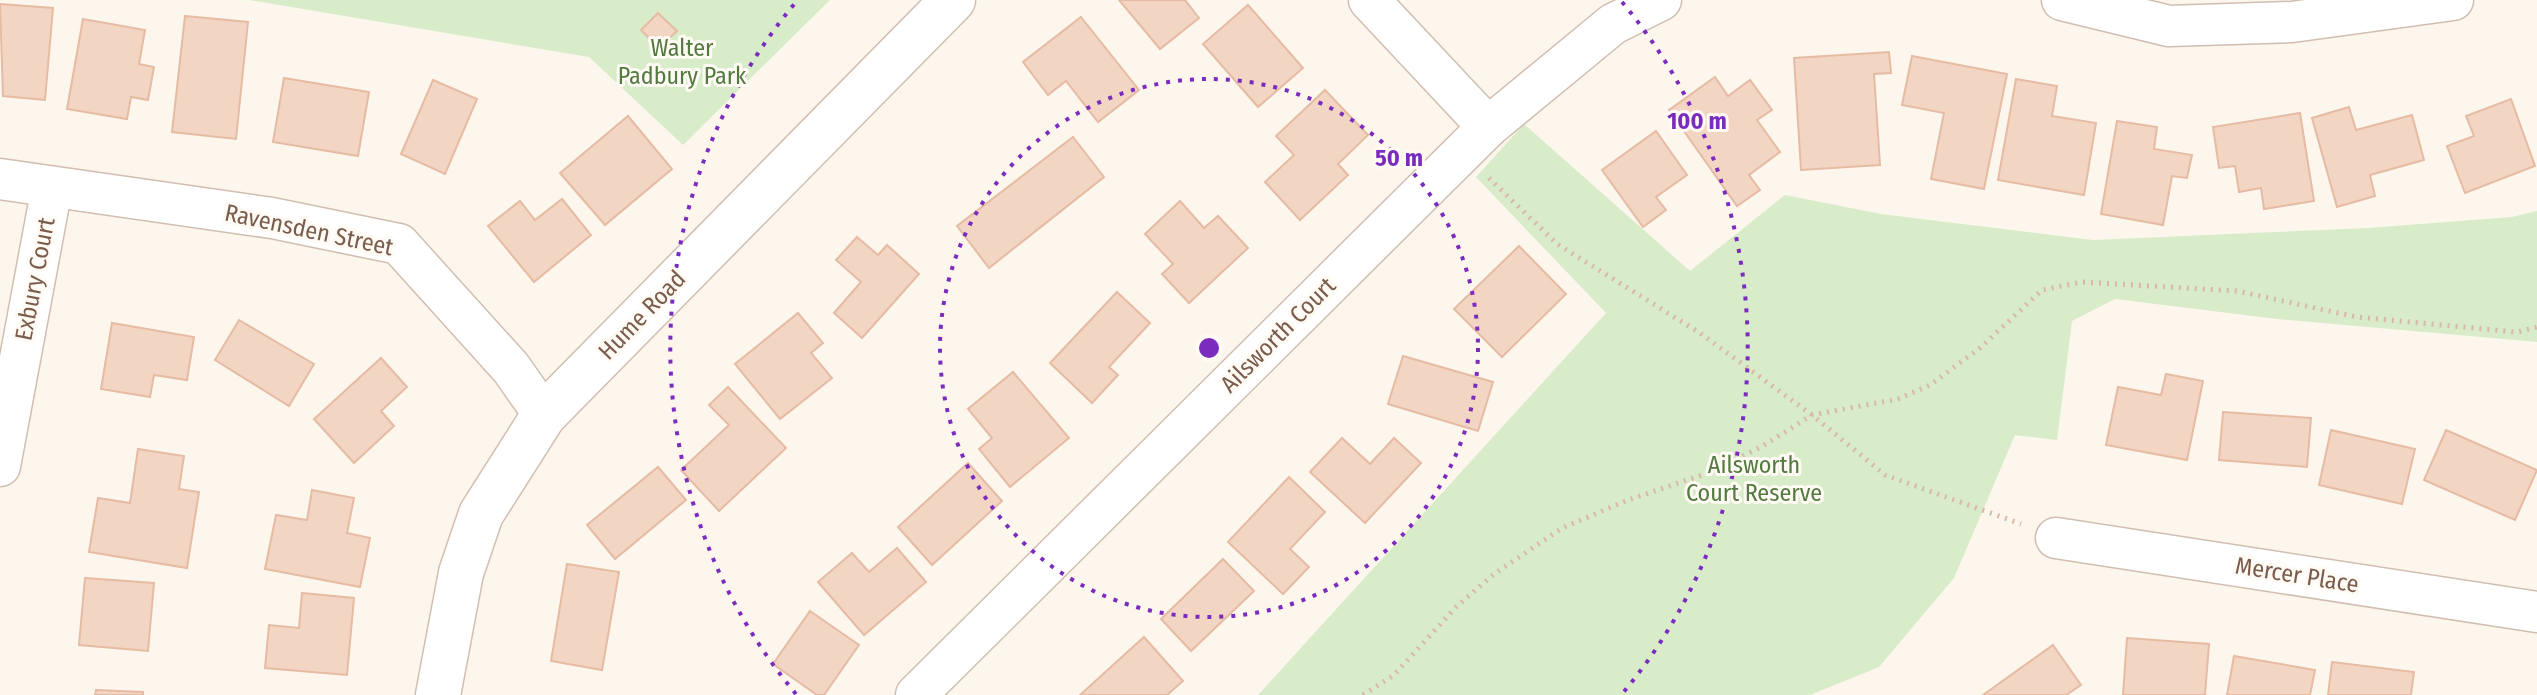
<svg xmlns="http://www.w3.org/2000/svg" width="2537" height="695" font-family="'Fira Sans Condensed',sans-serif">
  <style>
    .green { fill: #d8ecc9 }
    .building { fill: #f3d5c3; stroke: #e6bba3; stroke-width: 2 }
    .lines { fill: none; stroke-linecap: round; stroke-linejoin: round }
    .minor-casing { stroke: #d1beb0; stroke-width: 43 }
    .tertiary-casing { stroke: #d1beb0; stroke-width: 47 }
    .path { stroke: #d9b8a5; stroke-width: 5; stroke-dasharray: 2 6; stroke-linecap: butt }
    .minor { stroke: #fff; stroke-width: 40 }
    .tertiary { stroke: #fff; stroke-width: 44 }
    .ring { fill: none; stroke: #7b2cbf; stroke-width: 4; stroke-dasharray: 4 8 }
    .labels { text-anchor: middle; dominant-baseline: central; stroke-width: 6; stroke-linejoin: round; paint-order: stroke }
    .park-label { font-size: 24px; fill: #537a41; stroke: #fffaf3 }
    .street-label { font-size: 24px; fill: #7a5c4d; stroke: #fffaf3 }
    .centre { fill: #7b2cbf; stroke: #fffaf3; stroke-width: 4 }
    .ring-label { font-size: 24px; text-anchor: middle; font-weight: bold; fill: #7b2cbf; stroke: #fffaf3; stroke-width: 6; stroke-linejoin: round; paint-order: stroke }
  </style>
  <rect width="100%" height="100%" fill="#fdf6ec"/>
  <g class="green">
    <path d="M249,0H830L683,145L589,57Z"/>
    <path d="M1524,124L1690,271L1785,195L1881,214L2093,240L2368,228L2512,217L2537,211V342L2277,319L2115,299L2072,321L2057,440L2015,435L1954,578L1879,667L1810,695H1258L1606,313L1476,177Z"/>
  </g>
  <g class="building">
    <path d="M1119,0H1185L1199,18L1160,49Z"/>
    <path d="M0,4L53,8L45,100L3,96Z"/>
    <path d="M1248,5L1303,68L1258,107L1203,44Z"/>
    <path d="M658,13L677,31L659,48L641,30Z"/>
    <path d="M185,16L248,22L236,139L172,132Z"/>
    <path d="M1081,17L1139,90L1098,122L1066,81L1048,95L1023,62Z"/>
    <path d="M83,19L145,30L139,64L154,67L148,100L131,97L127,119L67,109Z"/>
    <path d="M1889,52L1891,73L1874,74L1880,165L1801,170L1794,58Z"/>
    <path d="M1912,56L2007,74L1984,189L1931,179L1944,113L1902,105Z"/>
    <path d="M1715,77L1728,96L1750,80L1772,110L1757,120L1780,152L1749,175L1760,190L1737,206L1669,110Z"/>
    <path d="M284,78L369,92L358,156L273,142Z"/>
    <path d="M2016,79L2057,86L2052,116L2096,123L2084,195L1998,180Z"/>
    <path d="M433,80L477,99L445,174L401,154Z"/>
    <path d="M1325,90L1368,135L1338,164L1348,175L1300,220L1265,182L1294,155L1276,136Z"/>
    <path d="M2511,99L2535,166L2465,193L2447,146L2474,136L2466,116Z"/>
    <path d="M2349,107L2356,130L2412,115L2424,160L2370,175L2375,196L2337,207L2312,118Z"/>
    <path d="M2300,113L2314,201L2264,209L2261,188L2239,192L2235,166L2219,168L2213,127Z"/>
    <path d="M628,116L672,169L605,225L560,173Z"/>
    <path d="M2117,121L2157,127L2154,149L2192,155L2187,178L2172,176L2163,225L2101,214Z"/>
    <path d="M1656,131L1687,175L1656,197L1666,210L1643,227L1602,170Z"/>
    <path d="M1073,137L1104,177L989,268L957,226Z"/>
    <path d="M562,199L591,235L534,282L488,226L520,201L535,220Z"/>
    <path d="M1180,201L1204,228L1218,216L1248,248L1189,303L1162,274L1173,264L1145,234Z"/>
    <path d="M857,237L878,255L887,245L919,274L862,338L834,313L861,282L836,260Z"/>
    <path d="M1519,246L1566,294L1502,357L1454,309Z"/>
    <path d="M1117,292L1150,323L1109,367L1118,375L1092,403L1050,363Z"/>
    <path d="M798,313L823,343L811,353L832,378L780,419L735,364Z"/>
    <path d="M239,320L314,364L289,406L215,360Z"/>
    <path d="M112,323L194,337L187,380L154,375L150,397L101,389Z"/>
    <path d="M1403,356L1493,382L1478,431L1388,404Z"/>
    <path d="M381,358L407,387L381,411L394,426L354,463L314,419Z"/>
    <path d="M1013,372L1069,438L1010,487L979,449L992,438L968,409Z"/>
    <path d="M2166,374L2203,381L2187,460L2106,445L2118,387L2161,395Z"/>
    <path d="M728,387L786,448L719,511L681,470L729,425L709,405Z"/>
    <path d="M2223,412L2311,418L2307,467L2219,460Z"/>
    <path d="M2331,430L2415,449L2402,504L2319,485Z"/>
    <path d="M2446,430L2537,470L2515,520L2424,480Z"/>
    <path d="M1342,438L1370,464L1394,438L1421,463L1365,523L1310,472Z"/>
    <path d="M138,449L184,456L179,489L199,492L187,568L89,552L98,498L130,503Z"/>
    <path d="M968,463L1002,501L932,565L898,527Z"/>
    <path d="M658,467L686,500L615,559L587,525Z"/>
    <path d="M1289,477L1325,512L1290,549L1309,567L1283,594L1228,542Z"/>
    <path d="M312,490L354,498L347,533L370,538L360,587L265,569L276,515L307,520Z"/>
    <path d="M897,548L926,582L864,635L818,582L852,553L869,572Z"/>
    <path d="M1223,559L1254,591L1191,651L1161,619Z"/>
    <path d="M567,564L619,572L602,670L551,661Z"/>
    <path d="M85,578L154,583L148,651L79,645Z"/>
    <path d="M302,593L354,598L347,675L265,668L269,625L299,628Z"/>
    <path d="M810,611L859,645L824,695H817L773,664Z"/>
    <path d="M1144,637L1183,681L1167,695H1080Z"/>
    <path d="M2127,638L2209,644L2205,695H2123Z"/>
    <path d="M2053,645L2081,685L2066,695H1983Z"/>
    <path d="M2234,656L2315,670L2310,695H2227Z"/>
    <path d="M2332,662L2414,672L2411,695H2328Z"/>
    <path d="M96,690L143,692V695H95Z"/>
  </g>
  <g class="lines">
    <defs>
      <g id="minor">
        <path d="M1369,0L1488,127"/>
        <path d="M2062,0L2169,26L2292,22L2453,0"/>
        <path d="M0,179L272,218L399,244L511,368L544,415"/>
        <path d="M0,466L52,187"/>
        <path d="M2056,538L2537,612"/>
        <path d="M916,695L1488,127L1613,24L1661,0"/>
      </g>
      <path id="tertiary" d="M438,695L461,573L481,514L544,415L953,0"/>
    </defs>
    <use href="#minor" class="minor-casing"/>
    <use href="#tertiary" class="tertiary-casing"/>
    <g class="path">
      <path d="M1489,178L1557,244L1700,333L1812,415L1885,475L2021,524"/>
      <path d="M1363,695L1394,675L1456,607L1494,574L1562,528L1628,500L1708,473L1761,447L1812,415L1898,399L1930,385L1980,348L2042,290L2082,282L2237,291L2357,317L2517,332L2537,327"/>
    </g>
    <use href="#minor" class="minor"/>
    <use href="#tertiary" class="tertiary"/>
  </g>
  <g class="ring">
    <circle cx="1209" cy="348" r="269"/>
    <path d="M796 694A539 539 0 0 1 796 2M1622 2A539 539 0 0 1 1622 694"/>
  </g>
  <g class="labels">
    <g class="park-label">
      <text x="682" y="48">Walter<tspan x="682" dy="28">Padbury Park</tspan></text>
      <text x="1754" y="465">Ailsworth<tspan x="1754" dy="28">Court Reserve</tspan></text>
    </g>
    <g class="street-label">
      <text transform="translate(309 230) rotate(12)">Ravensden Street</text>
      <text transform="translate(35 279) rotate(-79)">Exbury Court</text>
      <text transform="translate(642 315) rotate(-46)">Hume Road</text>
      <text transform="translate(1278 335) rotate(-45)">Ailsworth Court</text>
      <text transform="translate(2297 575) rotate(9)">Mercer Place</text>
    </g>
  </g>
  <circle cx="1209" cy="348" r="12" class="centre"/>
  <g class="ring-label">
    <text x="1697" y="129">100 m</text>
    <text x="1399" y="166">50 m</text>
  </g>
</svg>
